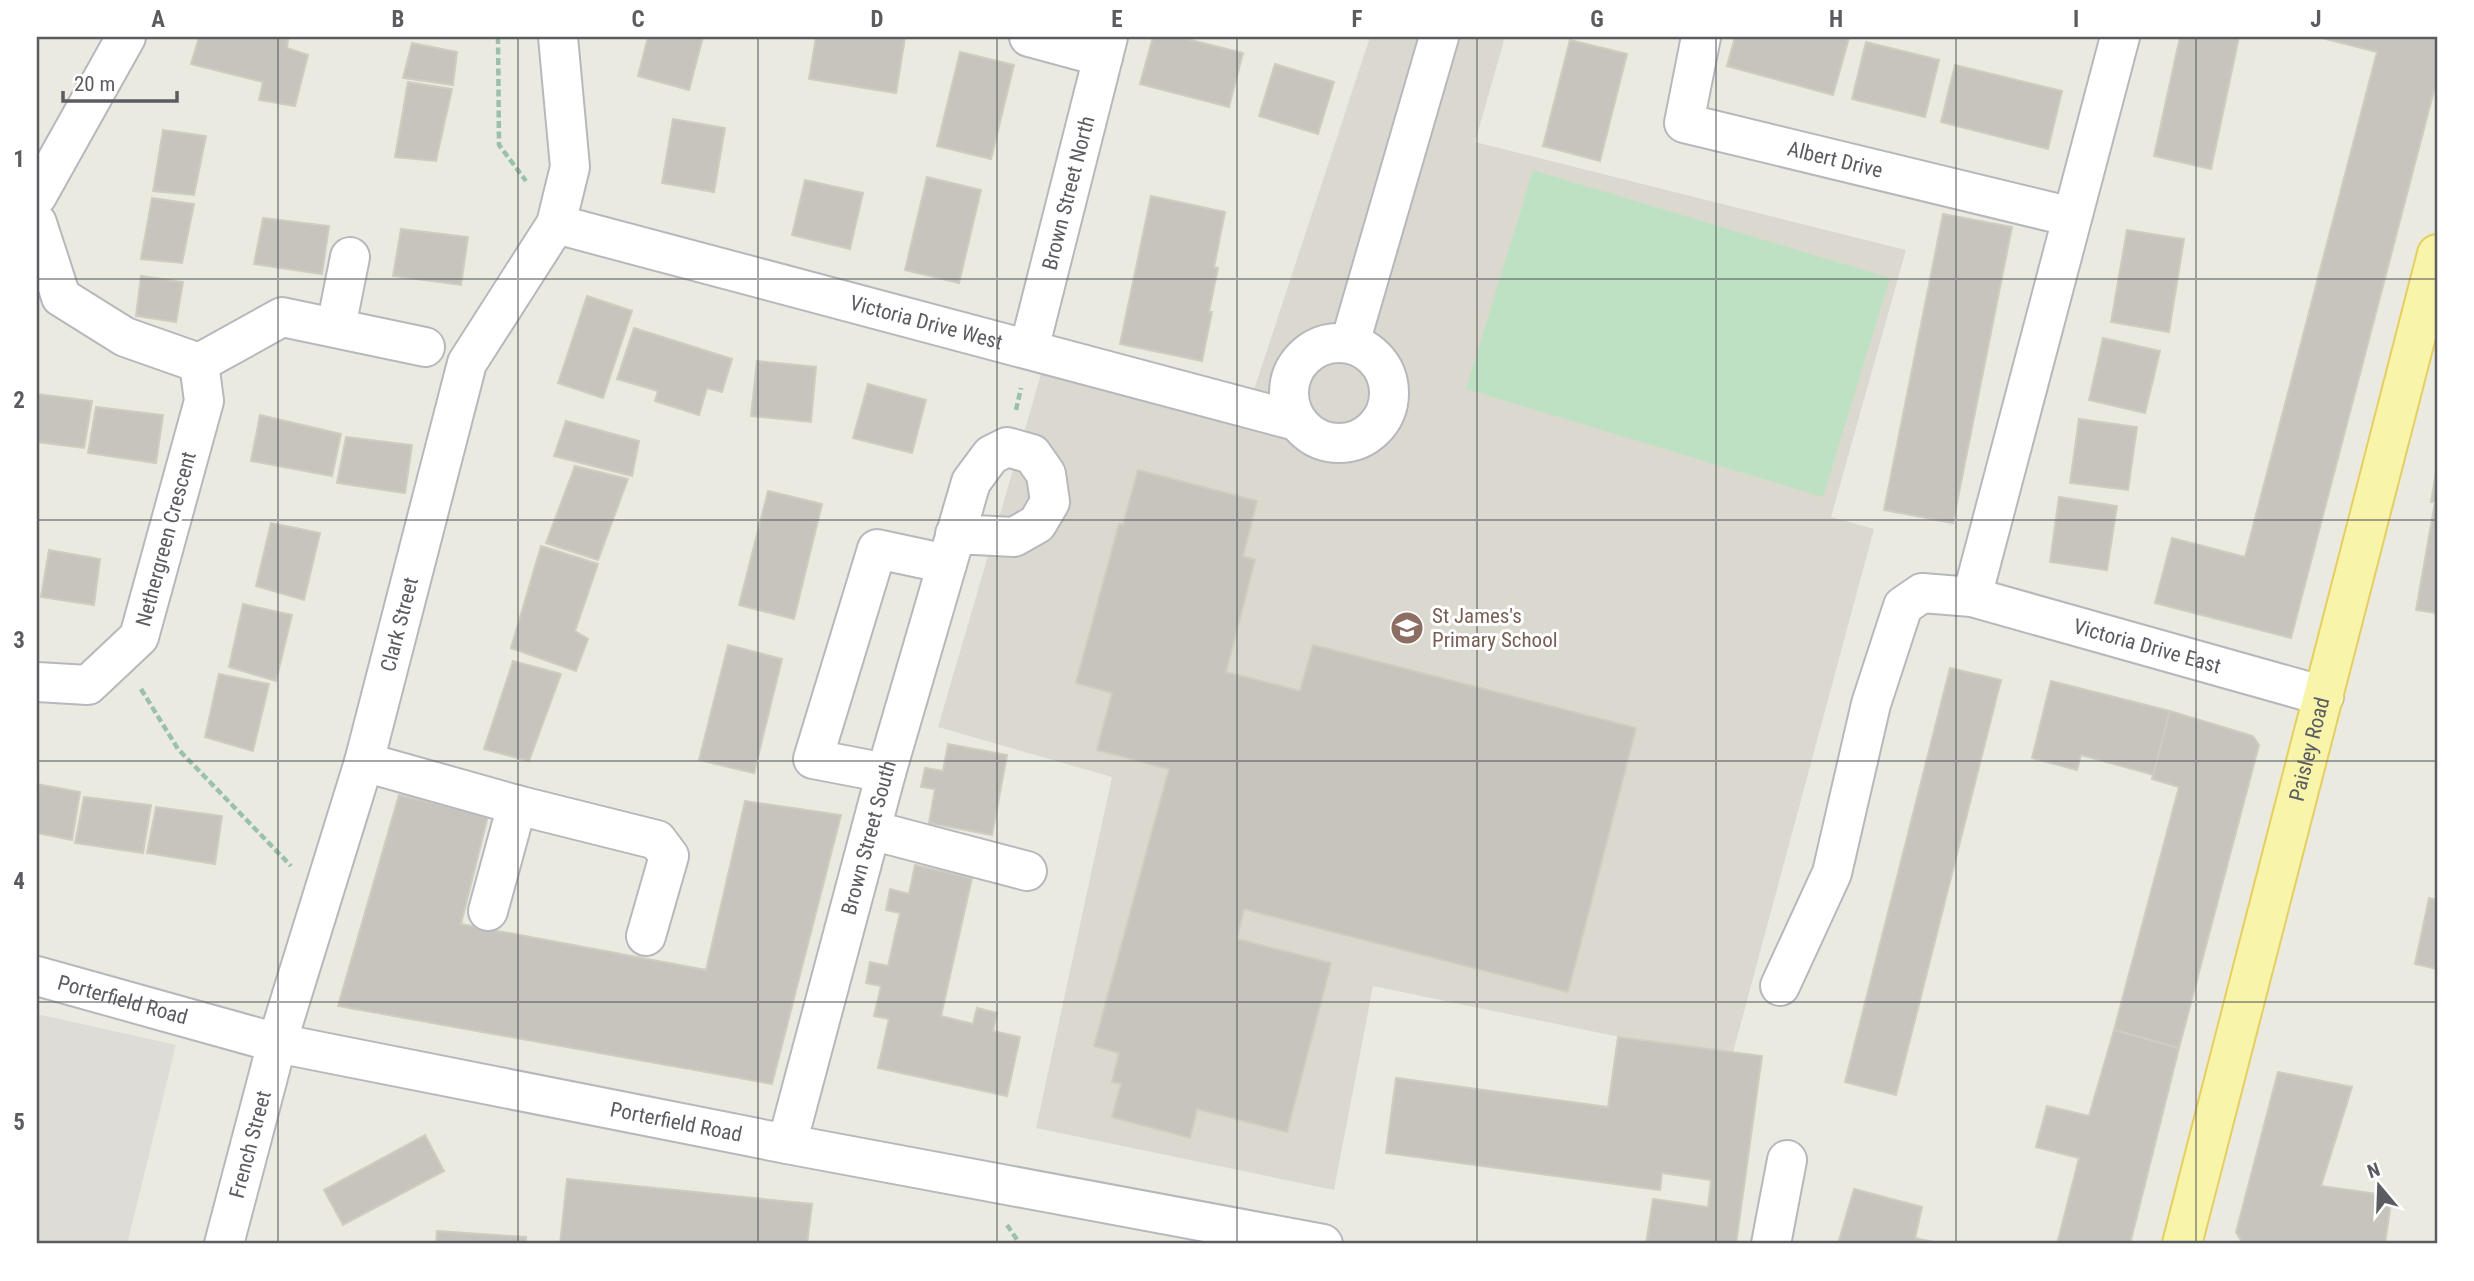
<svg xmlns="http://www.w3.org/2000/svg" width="2474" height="1281" font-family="'Roboto Condensed',sans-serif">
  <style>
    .industrial { fill: #dddcd6 }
    .education { fill: #dbd9cf }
    .green { fill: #bfe1c3 }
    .building { fill: #c7c4be; stroke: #cfccc0; stroke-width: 2 }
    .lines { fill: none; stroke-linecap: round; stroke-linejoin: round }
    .minor-casing { stroke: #b7b8bd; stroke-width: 42 }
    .major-casing { stroke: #e5cf61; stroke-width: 42 }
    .path { stroke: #9ac1a9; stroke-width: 4.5; stroke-dasharray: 7 3.5; stroke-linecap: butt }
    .minor { stroke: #fff; stroke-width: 38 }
    .major { stroke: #f8f4aa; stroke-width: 38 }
    .grid { fill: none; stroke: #5a5c61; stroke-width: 2; stroke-opacity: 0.55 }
    .labels { text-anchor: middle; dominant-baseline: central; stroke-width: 6; stroke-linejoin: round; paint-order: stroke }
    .street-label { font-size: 21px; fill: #5a5c61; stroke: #fff }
    .education-label { font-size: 21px; fill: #785e54; stroke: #fff; text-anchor: start }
    .neatline { fill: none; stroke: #5a5c61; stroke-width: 2.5 }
    .grid-label { font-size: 23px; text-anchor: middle; font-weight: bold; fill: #5a5c61 }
  </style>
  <rect width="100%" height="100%" fill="#ebeae1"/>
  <path class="industrial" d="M37,1014L176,1045L127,1244H37Z"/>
  <path class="education" d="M1370,37H1505L1475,142L1906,250L1831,517L1874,529L1731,1060L1373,986L1334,1190L1036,1128L1112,777L938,727L1048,350L1249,405Z"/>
  <path class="green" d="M1533,170L1890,278L1823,497L1466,389Z"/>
  <g class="building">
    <path d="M199,37H275L288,40L287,48L308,55L295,106L259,100L263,82L191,64Z"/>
    <path d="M648,37H703L689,90L638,76Z"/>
    <path d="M816,37L905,38L896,93L809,79Z"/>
    <path d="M1153,37H1179L1243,53L1229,107L1140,84Z"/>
    <path d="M1735,37L1849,38L1833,95L1727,66Z"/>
    <path d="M2180,37H2239L2211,169L2154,156Z"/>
    <path d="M2318,37H2437V79L2291,638L2155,603L2172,538L2245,557L2377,52Z"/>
    <path d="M1570,40L1627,54L1600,161L1543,146Z"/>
    <path d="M1866,42L1939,60L1925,117L1852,99Z"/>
    <path d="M412,43L457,52L453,85L403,78Z"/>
    <path d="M960,52L1014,65L991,159L937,146Z"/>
    <path d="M1275,64L1334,82L1318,134L1259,116Z"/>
    <path d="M1955,65L2062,91L2048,149L1941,122Z"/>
    <path d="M408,82L452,89L436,161L395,157Z"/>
    <path d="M673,119L725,128L714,192L662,183Z"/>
    <path d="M163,130L206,136L194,195L153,191Z"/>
    <path d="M927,177L981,190L959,283L905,270Z"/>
    <path d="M805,180L863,193L850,249L792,235Z"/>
    <path d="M1151,196L1225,212L1214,267L1218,268L1209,312H1212L1202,361L1120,344Z"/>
    <path d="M152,198L194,204L182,263L141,259Z"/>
    <path d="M1943,214L2012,227L1953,523L1884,510Z"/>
    <path d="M263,218L329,226L322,274L254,264Z"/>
    <path d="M401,229L468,237L461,285L393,276Z"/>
    <path d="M2127,230L2184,239L2169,332L2111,322Z"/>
    <path d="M141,276L183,282L176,322L136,316Z"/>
    <path d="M587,296L632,311L603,398L558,383Z"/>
    <path d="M634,328L732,359L722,392L707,388L699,415L655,401L658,391L617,379Z"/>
    <path d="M2103,338L2160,351L2145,413L2089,400Z"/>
    <path d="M757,361L816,367L811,422L751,416Z"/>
    <path d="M868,384L926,400L912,453L853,438Z"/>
    <path d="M37,394L92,401L84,448L37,442Z"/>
    <path d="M96,407L163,415L156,463L88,453Z"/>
    <path d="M260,415L341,434L332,476L251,461Z"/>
    <path d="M2079,419L2137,427L2128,490L2070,483Z"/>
    <path d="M566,421L639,441L632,476L554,456Z"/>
    <path d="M346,437L412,445L405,493L337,483Z"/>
    <path d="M575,466L628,479L598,560L546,543Z"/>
    <path d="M2437,466V613L2416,610L2435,502H2431Z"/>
    <path d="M1138,470L1257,501L1243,556L1255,560L1226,672L1300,691L1313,645L1636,728L1568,992L1244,909L1237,939L1331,963L1287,1132L1197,1109L1190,1138L1112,1117L1121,1084L1112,1082L1119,1053L1094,1046L1169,769L1097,750L1112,693L1076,683L1119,524L1123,525Z"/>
    <path d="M768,491L822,504L794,619L739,605Z"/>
    <path d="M2059,497L2117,506L2107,570L2050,562Z"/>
    <path d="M271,523L320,533L304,600L256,586Z"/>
    <path d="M541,546L598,564L575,631L588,639L576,671L511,648Z"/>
    <path d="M49,550L100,559L94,605L41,597Z"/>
    <path d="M243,604L292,615L276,681L229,667Z"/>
    <path d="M728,645L782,659L754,773L699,760Z"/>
    <path d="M513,661L561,674L529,761L484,749Z"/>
    <path d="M1950,668L2001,680L1896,1095L1845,1082Z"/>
    <path d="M219,674L269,684L253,751L205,737Z"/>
    <path d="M2051,681L2170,711L2154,775L2081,755L2077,770L2032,758Z"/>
    <path d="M2170,711L2253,736L2259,745L2179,1048L2114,1030L2179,787L2152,779Z"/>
    <path d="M948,744L1007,755L992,835L929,823L935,789L921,787L925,768L943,771Z"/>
    <path d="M37,784L80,792L72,840L37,833Z"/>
    <path d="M399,795L488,816L461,924L706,970L745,801L841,815L772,1084L338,1006Z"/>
    <path d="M84,797L151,805L143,853L75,843Z"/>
    <path d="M156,807L222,816L215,864L147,853Z"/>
    <path d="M915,865L972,878L941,1016L973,1024L977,1008L997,1013L993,1031L1020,1037L1007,1096L878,1068L889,1019L874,1016L881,986L866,983L870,962L888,966L900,913L886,910L890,889L909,894Z"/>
    <path d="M2429,898L2437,900V969L2415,964Z"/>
    <path d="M2114,1030L2179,1048L2130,1244H2057L2079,1158L2036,1147L2047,1106L2089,1116Z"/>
    <path d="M1618,1037L1762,1056L1736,1244H1646L1653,1199L1708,1207L1711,1180L1662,1173L1660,1190L1386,1153L1396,1078L1608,1107Z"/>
    <path d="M2278,1072L2352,1087L2321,1186L2392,1196L2385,1244H2243L2236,1232Z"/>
    <path d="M425,1135L444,1171L343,1225L324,1190Z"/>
    <path d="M567,1179L812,1204L807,1244H560Z"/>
    <path d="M1854,1189L1922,1207L1915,1238L1943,1244H1838Z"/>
    <path d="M437,1231L526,1237V1244H436Z"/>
  </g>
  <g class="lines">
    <defs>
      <g id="minor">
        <path d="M1029,37L1103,57"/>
        <path id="s1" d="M1701,37L1684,123L2072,217"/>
        <path d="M37,196L126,37"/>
        <path d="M37,223L61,297L125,337L199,363L204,401L139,637L88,685L37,682"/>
        <path id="s2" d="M556,224L1296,421"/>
        <path d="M336,327L350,257"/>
        <circle cx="1339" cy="393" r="50"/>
        <path d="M1350,343L1439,37"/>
        <path id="s3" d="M1029,349L1108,37"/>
        <path d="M199,363L282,317L425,347"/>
        <path d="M1972,597L2120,37"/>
        <path d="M364,762L517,805L657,840L669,856L646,936"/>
        <path d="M886,773L813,759L877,549L947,564"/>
        <path d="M871,830L1027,871"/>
        <path d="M488,911L517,805"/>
        <path id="s4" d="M37,976L277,1043L787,1144L1323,1244"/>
        <path id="s5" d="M1780,986L1832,873L1871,704L1903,606L1922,593L1972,597L2324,696"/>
        <path id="s6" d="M787,1144L886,773L971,482L991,455L1007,447L1032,454L1046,474L1050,502L1037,524L1014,537L955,534"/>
        <path id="s7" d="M224,1244L277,1043L364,762L467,363L556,224L570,167L558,37"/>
        <path d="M1771,1244L1787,1160"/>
      </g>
      <g id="major">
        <path id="s8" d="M2182,1244L2437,254"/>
      </g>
    </defs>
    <use href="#minor" class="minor-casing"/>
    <use href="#major" class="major-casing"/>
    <g class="path">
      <path d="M498,37L499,145L526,181"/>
      <path d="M1016,410L1021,388"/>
      <path d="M141,689L178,749L291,866"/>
      <path d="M1007,1225L1020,1244"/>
    </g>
    <use href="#minor" class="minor"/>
    <use href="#major" class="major"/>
  </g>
  <path class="grid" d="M278,37V1244M518,37V1244M758,37V1244M997,37V1244M1237,37V1244M1477,37V1244M1716,37V1244M1956,37V1244M2196,37V1244M37,279H2437M37,520H2437M37,761H2437M37,1002H2437"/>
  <defs>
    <symbol id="school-disc" viewBox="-11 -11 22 22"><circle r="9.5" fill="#8d6e63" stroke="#fff"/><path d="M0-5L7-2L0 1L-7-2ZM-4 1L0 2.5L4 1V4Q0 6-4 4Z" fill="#fff"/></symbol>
  </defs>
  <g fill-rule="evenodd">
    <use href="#school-disc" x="1388" y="609" width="38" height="38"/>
  </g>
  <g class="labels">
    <g class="street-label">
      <text stroke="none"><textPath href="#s1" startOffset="243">Albert Drive</textPath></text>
      <text stroke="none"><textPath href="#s3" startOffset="161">Brown Street North</textPath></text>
      <text stroke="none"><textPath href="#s2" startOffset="383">Victoria Drive West</textPath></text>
      <text transform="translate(166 539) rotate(-75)">Nethergreen Crescent</text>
      <text stroke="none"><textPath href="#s7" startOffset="644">Clark Street</textPath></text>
      <text stroke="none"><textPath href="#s5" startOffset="656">Victoria Drive East</textPath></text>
      <text stroke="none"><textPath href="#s8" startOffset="511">Paisley Road</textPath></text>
      <text stroke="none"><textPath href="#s6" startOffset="317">Brown Street South</textPath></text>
      <text stroke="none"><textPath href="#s4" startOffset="89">Porterfield Road</textPath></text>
      <text stroke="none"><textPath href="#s4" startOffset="656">Porterfield Road</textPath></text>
      <text stroke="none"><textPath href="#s7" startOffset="103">French Street</textPath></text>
    </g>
    <g class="education-label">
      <text x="1432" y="616">St James's<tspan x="1432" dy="24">Primary School</tspan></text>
    </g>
  </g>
  <rect width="2474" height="1281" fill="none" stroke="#ffffff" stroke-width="77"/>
  <g transform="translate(2379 1186) rotate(341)" stroke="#ffffff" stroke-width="5" paint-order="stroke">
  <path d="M0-5L12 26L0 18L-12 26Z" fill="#5a5c61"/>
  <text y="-10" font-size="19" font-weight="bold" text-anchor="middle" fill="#5a5c61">N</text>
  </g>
  <path d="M63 91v10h114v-10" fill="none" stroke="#5a5c61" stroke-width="3.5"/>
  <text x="74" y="91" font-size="21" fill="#5a5c61" stroke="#ffffff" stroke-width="5" paint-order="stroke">20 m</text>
  <rect x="38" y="38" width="2398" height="1204" class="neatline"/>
  <g class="grid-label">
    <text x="158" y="27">A</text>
    <text x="398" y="27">B</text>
    <text x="638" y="27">C</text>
    <text x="877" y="27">D</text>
    <text x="1117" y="27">E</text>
    <text x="1357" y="27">F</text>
    <text x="1597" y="27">G</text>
    <text x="1836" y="27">H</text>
    <text x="2076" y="27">I</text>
    <text x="2316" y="27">J</text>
    <text x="19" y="167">1</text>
    <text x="19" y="408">2</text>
    <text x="19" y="648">3</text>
    <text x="19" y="889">4</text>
    <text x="19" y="1130">5</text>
  </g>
</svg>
